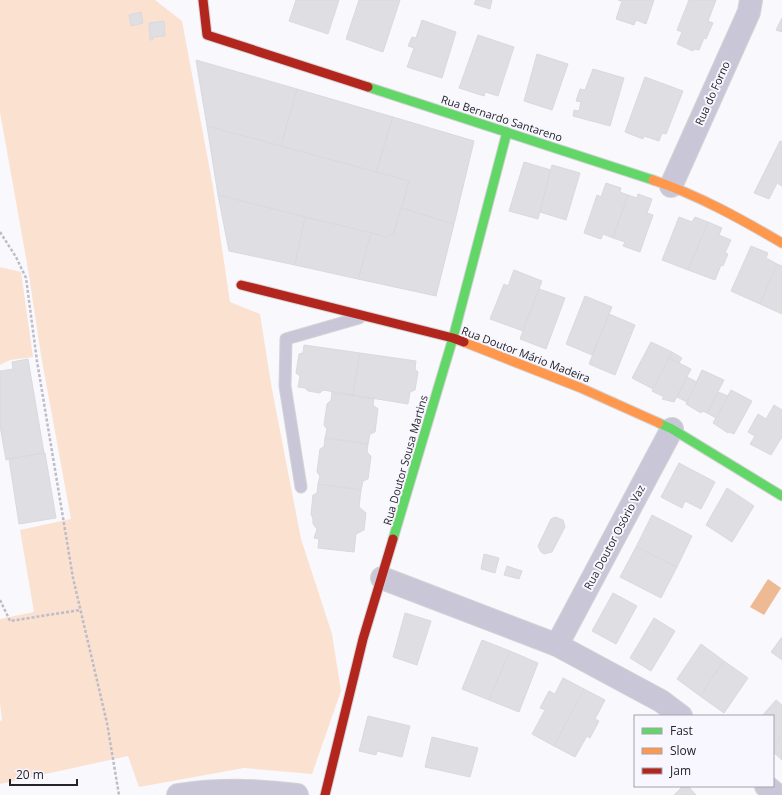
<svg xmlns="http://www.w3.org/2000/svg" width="782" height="795" font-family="'Open Sans',sans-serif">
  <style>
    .green { fill: #fbe1d0 }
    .water { fill: #eeba93 }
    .building { fill: #dfdee3; stroke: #dad9de }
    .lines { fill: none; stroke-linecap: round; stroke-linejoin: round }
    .lane-casing { stroke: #d4d3d6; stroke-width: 13 }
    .street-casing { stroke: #d4d3d6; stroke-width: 24 }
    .fast-casing { stroke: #d4d3d6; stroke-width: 11 }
    .slow-casing { stroke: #d4d3d6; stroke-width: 11 }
    .jam-casing { stroke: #d4d3d6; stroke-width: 11 }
    .path { stroke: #bebcc7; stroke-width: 2.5; stroke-dasharray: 3 2; stroke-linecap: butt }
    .lane { stroke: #c9c6d7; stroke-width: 11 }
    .street { stroke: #c9c6d7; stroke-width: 22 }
    .fast { stroke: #63d668; stroke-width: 9 }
    .slow { stroke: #ff974d; stroke-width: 9 }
    .jam { stroke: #b3261e; stroke-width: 9 }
    .labels { text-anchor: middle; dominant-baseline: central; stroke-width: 4; stroke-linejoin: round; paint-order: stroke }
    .street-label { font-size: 11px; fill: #252429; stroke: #f8f6ff }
  </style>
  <rect width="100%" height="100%" fill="#f9f8fd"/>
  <g class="green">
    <path d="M0,0H155L182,21L213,187L230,302L260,314L271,384L301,539L332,634L341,691L312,774L244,768L139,787L128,756L0,784V721L2,720L0,703V619L34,612L20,530L71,519L41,355L28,269L0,112Z"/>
    <path d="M0,267L21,272L33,357L10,360L0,365Z"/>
  </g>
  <path class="water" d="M768,579L781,588L764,615L750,607Z"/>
  <g class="building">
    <path d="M296,0H339L328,34L289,21Z"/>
    <path d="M359,0H400L383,52L346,39Z"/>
    <path d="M476,0H492L490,9L474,4Z"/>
    <path d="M618,0H654L646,24L636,20L634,25L616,19L622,1Z"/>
    <path d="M689,0H716L708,21L713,23L706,39L704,38L699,50L694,49L693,51L677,44L682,32L677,30Z"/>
    <path d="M141,12L143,23L131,26L129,15Z"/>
    <path d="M782,18V32L776,30Z"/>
    <path d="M422,20L456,32L442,78L407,67L414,48L408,46L412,37L416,38Z"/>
    <path d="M164,21L165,36L153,37V40H150L149,23Z"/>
    <path d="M478,35L514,47L498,96L485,92L484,96L459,88Z"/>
    <path d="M537,54L568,64L552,110L524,101Z"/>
    <path d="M196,60L297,89L281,146L207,126Z"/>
    <path d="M593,69L624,78L610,126L573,116L574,110L579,111L581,102L576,101L580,89L585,90Z"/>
    <path d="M645,77L683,91L666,134L662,133L659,141L644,136L643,139L625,132Z"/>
    <path d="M297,89L393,117L376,172L281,146Z"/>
    <path d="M393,117L474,141L454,224L401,208L409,181L376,172Z"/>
    <path d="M207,126L409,181L394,233L386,237L218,195Z"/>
    <path d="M780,141L782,142V186L777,183L769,199L754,193Z"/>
    <path d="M524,162L551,170L538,219L509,211Z"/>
    <path d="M552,165L580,173L566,220L540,212Z"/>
    <path d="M606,183L621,188L620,192L628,195L613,238L603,234L601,239L584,233L597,195L601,197Z"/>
    <path d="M638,194L652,199L647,213L653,215L640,252L623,246L625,242L613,238L628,195L637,198Z"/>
    <path d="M218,195L305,217L295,265L229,251Z"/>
    <path d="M401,208L454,224L436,296L358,279L371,233L386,237L394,233Z"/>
    <path d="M305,217L371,233L358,279L295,265Z"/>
    <path d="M679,217L692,222L695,217L708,222L688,270L662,260Z"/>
    <path d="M708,222L722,228L719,235L731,240L725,253L728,254L723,266L721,265L715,280L688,270Z"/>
    <path d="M751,246L768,253L766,258L777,264L760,304L731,291Z"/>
    <path d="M777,264L782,266V314L760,304Z"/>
    <path d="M514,270L542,281L523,331L490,319L504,284L508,286Z"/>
    <path d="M539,289L565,298L546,349L520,339Z"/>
    <path d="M585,296L612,307L592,355L566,344Z"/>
    <path d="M609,314L635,325L615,375L589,364Z"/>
    <path d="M651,342L672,352L653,389L632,378Z"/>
    <path d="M304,345L360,353L353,395L323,390L320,393L308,391L305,388L298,387L300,376L296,373L299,354L303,353Z"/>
    <path d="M672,352L682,358L679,363L669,358Z"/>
    <path d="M360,353L416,361L415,369L418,372L415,390L410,392L408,404L353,395Z"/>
    <path d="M669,358L691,369L674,402L662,399L664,397L652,391Z"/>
    <path d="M28,359L44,453L6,460L0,426V371L13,369L12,362Z"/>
    <path d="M702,370L724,380L707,413L702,411L701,413L686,404Z"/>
    <path d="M687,377L697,382L687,402L677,397Z"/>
    <path d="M731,390L752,401L734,434L729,432L728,433L713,423Z"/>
    <path d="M332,392L374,399L373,405L378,409L375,432L370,434L368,444L325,438L327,429L324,425L327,404L331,400Z"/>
    <path d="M718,392L728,396L716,418L707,413Z"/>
    <path d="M774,405L782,410V437L771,455L750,444L755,436L748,432L758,414L766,419Z"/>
    <path d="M325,438L368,444L367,452L371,456L368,479L363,481L361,490L318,484L320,476L317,472L320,449L324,447Z"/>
    <path d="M44,453H45L56,518L19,524L9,459Z"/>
    <path d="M679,463L715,482L701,509L685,501L682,508L661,497Z"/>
    <path d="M318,484L361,490L359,507L366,513L364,530L356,534L354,552L318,548L319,539L314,538L317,529L313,524V519L311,514L313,495L317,493Z"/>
    <path d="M727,488L754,506L732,542L706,525Z"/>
    <path d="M652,515L692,536L677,567L636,547Z"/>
    <path d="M555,517L563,520L565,527L552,552L544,554L541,552L538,546L551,519Z"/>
    <path d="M636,547L677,567L661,598L620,577Z"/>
    <path d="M484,554L499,558L495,573L481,569Z"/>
    <path d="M507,566L522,571L519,579L504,575Z"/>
    <path d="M613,593L637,606L616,644L592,631Z"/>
    <path d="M405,613L431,621L417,665L393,657Z"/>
    <path d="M654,618L675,631L651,671L630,658Z"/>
    <path d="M782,637V660L771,652Z"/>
    <path d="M482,640L510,651L489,700L462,689Z"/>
    <path d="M701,644L724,661L700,696L677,679Z"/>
    <path d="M510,651L538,663L519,712L489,700Z"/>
    <path d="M724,661L748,678L724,713L700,696Z"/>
    <path d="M563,678L584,689L554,746L532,734L545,710L540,708L549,691L555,694Z"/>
    <path d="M584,689L605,700L595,719L599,721L590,738L587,736L575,757L554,746Z"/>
    <path d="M776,700L782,705V736L773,746V716H762Z"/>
    <path d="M368,716L410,726L402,757L377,751L376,755L359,751Z"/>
    <path d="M782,736V760L773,752V746Z"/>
    <path d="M432,737L478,748L470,777L425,767Z"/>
    <path d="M683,786H688L696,795H674Z"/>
  </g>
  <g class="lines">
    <defs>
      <path id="lane" d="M301,487L285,386L286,339L359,318"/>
      <g id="street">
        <path d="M671,186L749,12L751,0"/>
        <path d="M382,578L557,645L661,701L681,716"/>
        <path d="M557,645L672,429"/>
        <path d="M766,786L777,795"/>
        <path d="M178,795C217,789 259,790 297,795"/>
      </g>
      <g id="fast">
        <path d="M368,87L653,180"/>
        <path d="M659,423L672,429L782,496"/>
        <path d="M393,539L453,338L507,132"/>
      </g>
      <g id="slow">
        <path d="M653,180C698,195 741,219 782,243"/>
        <path d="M464,342L581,388L659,423"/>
      </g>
      <g id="jam">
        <path d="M203,0L207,35L368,87"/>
        <path d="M241,285L453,338L464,342"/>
        <path d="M325,795L363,639L393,539"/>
      </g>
    </defs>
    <use href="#lane" class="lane-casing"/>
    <use href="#street" class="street-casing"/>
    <use href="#fast" class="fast-casing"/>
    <use href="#slow" class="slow-casing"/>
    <use href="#jam" class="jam-casing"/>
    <g class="path">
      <path d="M0,232L16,257L26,278L37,361L73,578L107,723L119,795"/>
      <path d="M0,600L10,621L80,610"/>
    </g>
    <use href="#lane" class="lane"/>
    <use href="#street" class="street"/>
    <use href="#fast" class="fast"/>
    <use href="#slow" class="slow"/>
    <use href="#jam" class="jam"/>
  </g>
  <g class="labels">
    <g class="street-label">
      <text transform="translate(712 93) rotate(-66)">Rua do Forno</text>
      <text transform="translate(502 118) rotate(18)">Rua Bernardo Santareno</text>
      <text transform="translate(526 354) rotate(21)">Rua Doutor Mário Madeira</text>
      <text transform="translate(405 460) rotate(-74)">Rua Doutor Sousa Martins</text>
      <text transform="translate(614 537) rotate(-62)">Rua Doutor Osório Vaz</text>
    </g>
  </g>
  <rect x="634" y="715" width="140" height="72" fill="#f8f6ff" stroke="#a4a2a9"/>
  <rect x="642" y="728" width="20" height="6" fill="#63d668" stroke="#a4a2a9"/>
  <text x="670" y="735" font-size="12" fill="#252429">Fast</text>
  <rect x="642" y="748" width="20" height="6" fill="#ff974d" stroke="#a4a2a9"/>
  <text x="670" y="755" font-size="12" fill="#252429">Slow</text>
  <rect x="642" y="768" width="20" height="6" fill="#b3261e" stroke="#a4a2a9"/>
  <text x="670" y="775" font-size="12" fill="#252429">Jam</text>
  <path d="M10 779v6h67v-6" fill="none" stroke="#252429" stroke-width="2"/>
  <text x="16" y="779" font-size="12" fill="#252429" stroke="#f8f6ff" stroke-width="3" paint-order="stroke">20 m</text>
</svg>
